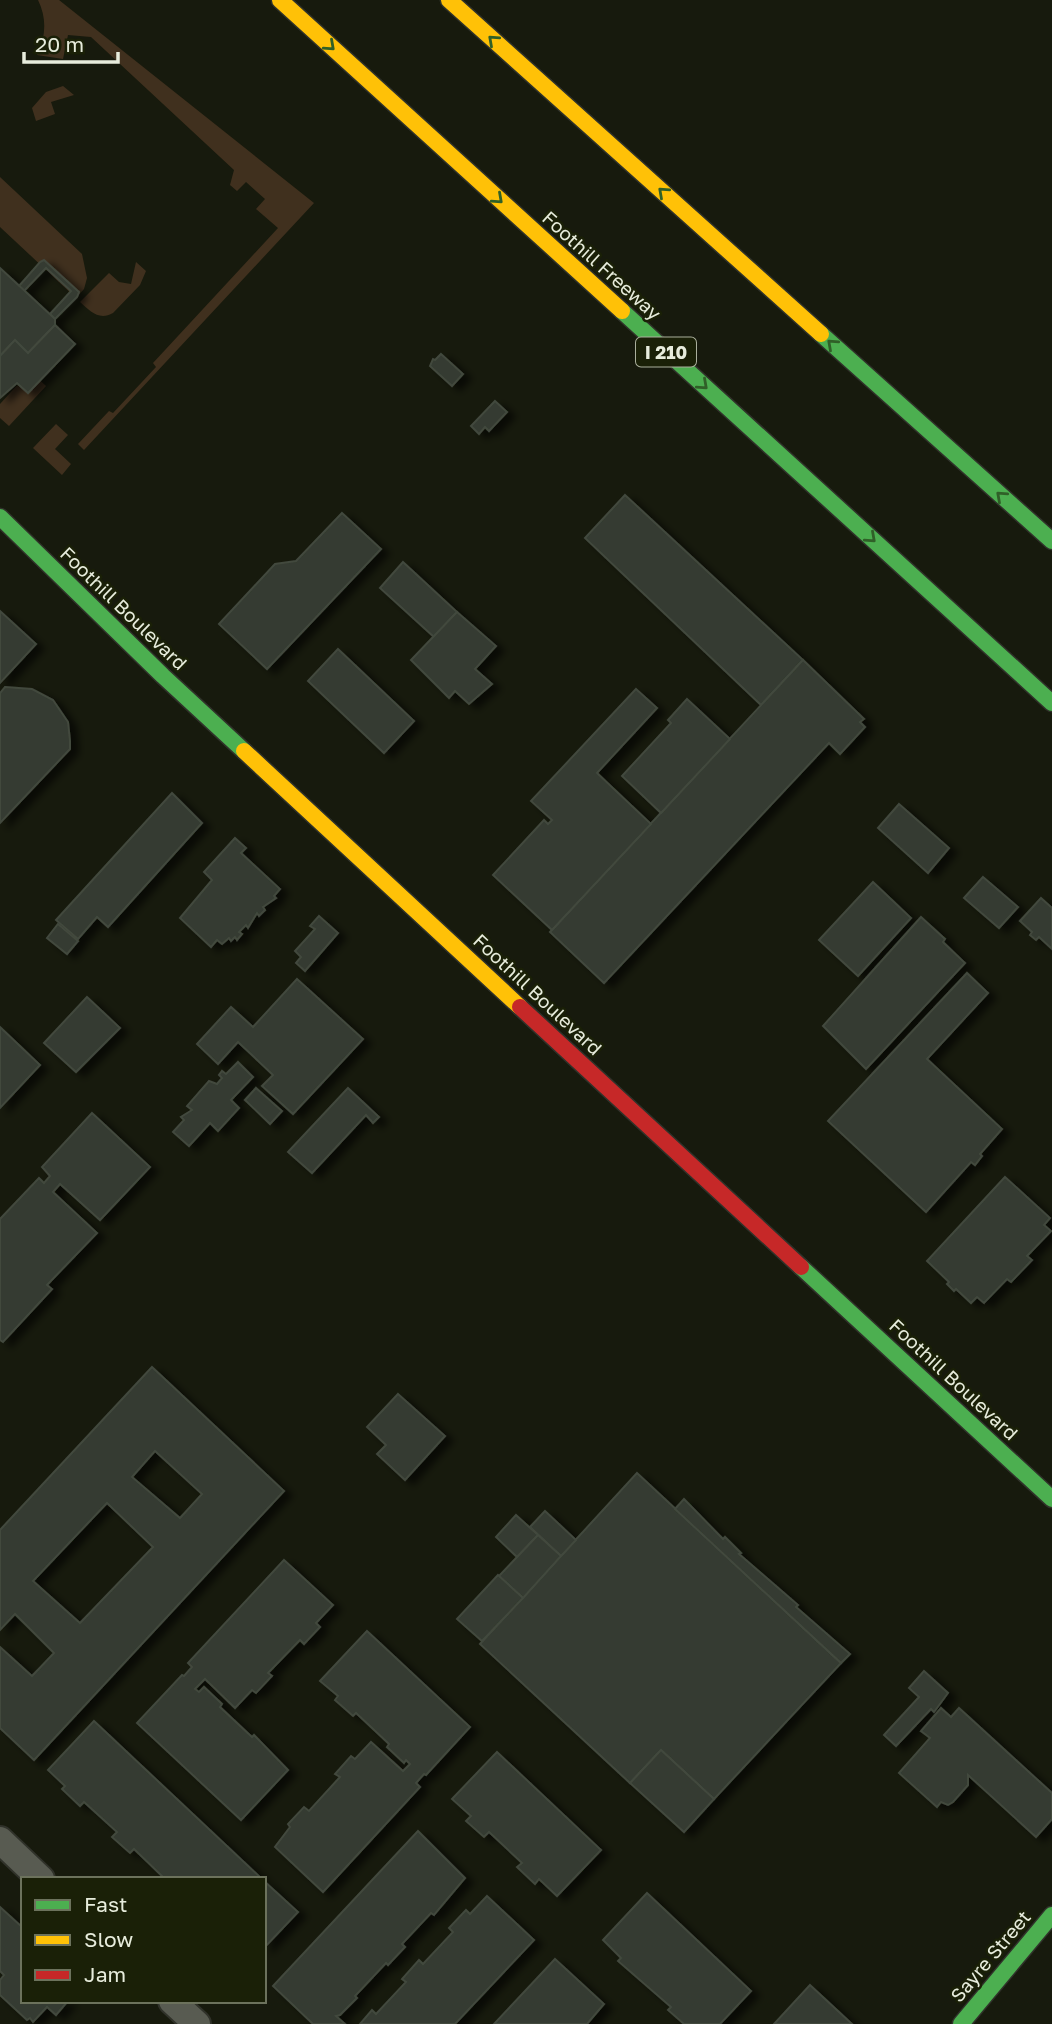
<svg xmlns="http://www.w3.org/2000/svg" width="1052" height="2024" font-family="'Golos Text',sans-serif">
  <style>
    .green { fill: #40301e }
    .building { fill: #343b30; stroke: #42483e; stroke-width: 2; fill-rule: evenodd; filter: url(#shadow) }
    .lines { fill: none; stroke-linecap: round; stroke-linejoin: round }
    .street-casing { stroke: #30322a; stroke-width: 30 }
    .fast-casing { stroke: #30322a; stroke-width: 19 }
    .slow-casing { stroke: #30322a; stroke-width: 19 }
    .jam-casing { stroke: #30322a; stroke-width: 19 }
    .street { stroke: #585b51; stroke-width: 26 }
    .fast { stroke: #4caf50; stroke-width: 16 }
    .slow { stroke: #ffc107; stroke-width: 16 }
    .jam { stroke: #c62828; stroke-width: 16 }
    .oneway { stroke: #306028 }
    .labels { text-anchor: middle; dominant-baseline: central; stroke-width: 5; stroke-linejoin: round; paint-order: stroke }
    .shield { fill: #1a2007; stroke: #aaaf9c; stroke-width: 2 }
    .shield-label { font-size: 18px; font-weight: bold; fill: #e7ecdc }
    .street-label { font-size: 19px; fill: #e7ecdc; stroke: #1a2007 }
  </style>
  <defs>
    <filter id="shadow"><feDropShadow dx="8" dy="4.5" stdDeviation="3.5" flood-color="#0009"/></filter>
  </defs>
  <rect width="100%" height="100%" fill="#171a0d"/>
  <g class="green">
    <path d="M38,0H59L314,203L84,450L78,444L109,411L113,413L156,367L153,363L278,228L256,209L265,199L246,182L237,191L230,185L234,170L91,37L68,35L63,59L37,55C46,37 47,18 38,0Z"/>
    <path d="M63,86L74,95L51,102L55,114L36,121L32,108L46,92Z"/>
    <path d="M0,177L82,254L87,278L84,289L76,298L0,227Z"/>
    <path d="M136,262L146,271L140,285L113,313C99,321 90,311 80,302L109,273L119,282L131,284Z"/>
    <path d="M30,371L46,386L9,426L0,418V404Z"/>
    <path d="M56,424L68,435L55,449L71,464L62,475L33,448Z"/>
  </g>
  <g class="building">
    <path d="M44,260L79,292L77,297L55,319L50,314L71,291L46,268L24,291L19,286L40,262Z"/>
    <path d="M0,268L55,319V325L28,353L15,340L0,356Z"/>
    <path d="M55,325L75,344L28,393L17,383L0,398V356L15,340L28,353Z"/>
    <path d="M441,354L463,374L452,386L430,366L433,359L435,360Z"/>
    <path d="M495,401L507,412L489,431L485,427L479,434L471,426Z"/>
    <path d="M625,495L803,660L761,705L585,538Z"/>
    <path d="M342,513L381,549L267,669L219,624L275,564L296,561Z"/>
    <path d="M403,562L457,612L434,637L380,588Z"/>
    <path d="M0,611L36,644L0,683Z"/>
    <path d="M457,612L496,646L475,669L492,684L469,704L455,691L449,698L411,660Z"/>
    <path d="M338,649L414,721L384,753L308,681Z"/>
    <path d="M803,660L864,719L860,722L865,727L840,754L829,743L604,983L550,932Z"/>
    <path d="M5,687L32,689L53,700L68,722L70,741V749L0,823V693Z"/>
    <path d="M636,689L657,708L597,773L651,824L552,930L493,875L544,820L548,824L552,820L531,801Z"/>
    <path d="M687,699L730,739L661,813L622,776L671,723L668,720Z"/>
    <path d="M172,793L202,823L108,927L97,917L78,939L56,920Z"/>
    <path d="M899,804L949,848L928,873L878,828Z"/>
    <path d="M235,838L246,848L241,853L280,889L274,896L276,898L263,907L265,910L259,916L257,913L248,928L246,925L239,932L242,934L237,940L235,937L231,941L229,938L222,944L217,940L211,947L180,918L212,880L204,872Z"/>
    <path d="M983,877L1018,907L999,928L964,898Z"/>
    <path d="M873,882L911,918L858,976L819,940Z"/>
    <path d="M1041,898L1052,908V949L1039,937L1036,940L1030,935L1032,932L1020,921Z"/>
    <path d="M319,916L338,933L305,971L296,963L301,957L295,951L315,929L310,926Z"/>
    <path d="M921,917L945,939L943,942L965,963L866,1069L823,1026Z"/>
    <path d="M58,924L78,941L67,954L47,938Z"/>
    <path d="M967,973L988,993L927,1059L1002,1129L980,1154L982,1156L975,1165L971,1162L926,1212L828,1121Z"/>
    <path d="M297,979L363,1039L293,1114L262,1086L273,1075L238,1042L218,1064L197,1044L231,1007L253,1027Z"/>
    <path d="M87,997L120,1028L76,1072L44,1043Z"/>
    <path d="M0,1027L40,1065L0,1108Z"/>
    <path d="M238,1062L253,1077L231,1100L239,1108L218,1131L210,1123L189,1146L173,1132L184,1120L181,1117L192,1110L187,1106L209,1081L217,1084L222,1078L219,1075L222,1071L226,1074Z"/>
    <path d="M256,1088L282,1111L270,1124L245,1100Z"/>
    <path d="M348,1088L379,1117L373,1123L366,1115L312,1173L288,1152Z"/>
    <path d="M92,1113L150,1167L100,1220L60,1184L53,1192L97,1233L47,1285L52,1289L3,1342L0,1340V1219L39,1178L44,1183L50,1176L42,1167Z"/>
    <path d="M1005,1177L1050,1218L1044,1225L1051,1231L1027,1256L1032,1260L1011,1282L1007,1279L984,1303L977,1297L971,1303L956,1289L954,1291L947,1284L949,1282L927,1261Z"/>
    <path d="M152,1367L284,1491L34,1760L0,1728V1647L32,1676L54,1653L15,1614L0,1630V1530ZM155,1451L202,1494L180,1518L132,1477ZM107,1503L153,1547L80,1623L33,1581Z"/>
    <path d="M398,1394L445,1436L405,1480L377,1454L386,1445L367,1427Z"/>
    <path d="M637,1473L841,1663L714,1799L661,1750L630,1783L480,1644Z"/>
    <path d="M684,1499L723,1539L725,1537L741,1553L739,1554L798,1605L796,1607L850,1654L841,1663L675,1509Z"/>
    <path d="M545,1511L576,1540L561,1556L530,1527Z"/>
    <path d="M516,1515L538,1535L517,1557L496,1537Z"/>
    <path d="M538,1535L561,1556L523,1598L499,1576Z"/>
    <path d="M284,1560L333,1605L316,1623L320,1627L304,1644L300,1640L268,1673L272,1676L256,1693L252,1690L235,1708L205,1679L195,1689L199,1692L204,1687L222,1704L220,1707L252,1737L254,1735L288,1770L241,1820L137,1723L182,1675L184,1676L192,1667L188,1663Z"/>
    <path d="M498,1575L523,1598L482,1641L457,1619Z"/>
    <path d="M367,1631L470,1727L426,1775L424,1774L416,1783L420,1787L323,1892L275,1847L290,1827L288,1824L304,1807L309,1811L340,1777L335,1774L351,1756L355,1759L371,1742L403,1771L410,1764L406,1760L404,1763L387,1747L389,1744L356,1713L353,1716L335,1700L338,1696L320,1681Z"/>
    <path d="M924,1671L948,1693L934,1712L931,1709L896,1746L884,1735L919,1697L909,1688Z"/>
    <path d="M941,1708L951,1717L959,1708L1052,1793V1819L1036,1837L968,1775V1785L953,1802L948,1805L941,1802L937,1807L899,1773L930,1738L921,1731Z"/>
    <path d="M94,1721L262,1879H165L134,1849L130,1853L112,1837L117,1832L84,1802L80,1806L62,1789L65,1786L48,1770Z"/>
    <path d="M661,1750L714,1799L684,1832L630,1783Z"/>
    <path d="M497,1752L601,1850L557,1896L539,1879L535,1884L517,1867L522,1863L489,1832L484,1837L466,1821L471,1816L452,1799Z"/>
    <path d="M418,1831L465,1878L434,1915L431,1913L402,1944L405,1947L388,1965L386,1963L355,1996L357,1998L340,2015L336,2016L345,2024H313L273,1986Z"/>
    <path d="M264,1881L298,1912L264,1948Z"/>
    <path d="M647,1893L751,1991L720,2024H684L668,2010L671,2007L618,1961L621,1958L603,1940Z"/>
    <path d="M487,1896L534,1940L455,2024H360L372,2010L376,2014L406,1982L402,1979L419,1960L423,1964L453,1932L449,1928L466,1910L470,1914Z"/>
    <path d="M0,1907L23,1928V2001H68L56,2015L47,2007L33,2022L30,2018L27,2020L0,1995V1980L4,1975L0,1971Z"/>
    <path d="M555,1959L604,2004L587,2024H494Z"/>
    <path d="M810,1985L852,2024H774Z"/>
  </g>
  <g class="lines">
    <defs>
      <g id="street">
        <path d="M0,1840L41,1879"/>
        <path d="M172,2001L197,2024"/>
      </g>
      <g id="fast">
        <path d="M622,311L1052,703"/>
        <path d="M821,334L1052,541"/>
        <path d="M0,517L163,676L244,751"/>
        <path d="M801,1267L1052,1499"/>
        <path d="M961,2024L1052,1915"/>
      </g>
      <g id="slow">
        <path d="M280,0L622,311"/>
        <path d="M449,0L821,334"/>
        <path d="M244,751L520,1007"/>
      </g>
      <path id="jam" d="M520,1007L801,1267"/>
    </defs>
    <use href="#street" class="street-casing"/>
    <use href="#fast" class="fast-casing"/>
    <use href="#slow" class="slow-casing"/>
    <use href="#jam" class="jam-casing"/>
    <use href="#street" class="street"/>
    <use href="#fast" class="fast"/>
    <use href="#slow" class="slow"/>
    <use href="#jam" class="jam"/>
  </g>
  <defs><path id="oneway-chevron" d="M-2-3.5L2.5 0L-2 3.5" fill="none" stroke-width="1.6" stroke-linecap="round" stroke-linejoin="round" transform="scale(1.75)"/></defs>
  <g class="oneway">
    <use href="#oneway-chevron" transform="translate(493 40) rotate(-138)"/>
    <use href="#oneway-chevron" transform="translate(330 46) rotate(42)"/>
    <use href="#oneway-chevron" transform="translate(663 192) rotate(-138)"/>
    <use href="#oneway-chevron" transform="translate(498 199) rotate(42)"/>
    <use href="#oneway-chevron" transform="translate(832 344) rotate(-138)"/>
    <use href="#oneway-chevron" transform="translate(703 385) rotate(42)"/>
    <use href="#oneway-chevron" transform="translate(1001 496) rotate(-138)"/>
    <use href="#oneway-chevron" transform="translate(871 538) rotate(42)"/>
  </g>
  <g class="labels">
    <rect class="shield" x="636" y="337.5" width="60" height="29" rx="5"/>
    <g class="shield-label">
      <text x="666" y="352">I 210</text>
    </g>
    <g class="street-label">
      <text transform="translate(602 265) rotate(42)">Foothill Freeway</text>
      <text transform="translate(124 608) rotate(44)">Foothill Boulevard</text>
      <text transform="translate(538 994) rotate(43)">Foothill Boulevard</text>
      <text transform="translate(954 1379) rotate(43)">Foothill Boulevard</text>
      <text transform="translate(990 1956) rotate(-50)">Sayre Street</text>
    </g>
  </g>
  <rect x="21" y="1877" width="245" height="126" fill="#1a2007" stroke="#6c725c" stroke-width="2"/>
  <rect x="35" y="1900" width="35" height="10" fill="#4caf50" stroke="#6c725c" stroke-width="2"/>
  <text x="84" y="1912" font-size="21" fill="#e7ecdc">Fast</text>
  <rect x="35" y="1935" width="35" height="10" fill="#ffc107" stroke="#6c725c" stroke-width="2"/>
  <text x="84" y="1947" font-size="21" fill="#e7ecdc">Slow</text>
  <rect x="35" y="1970" width="35" height="10" fill="#c62828" stroke="#6c725c" stroke-width="2"/>
  <text x="84" y="1982" font-size="21" fill="#e7ecdc">Jam</text>
  <path d="M24 52v10h94v-10" fill="none" stroke="#e7ecdc" stroke-width="3.5"/>
  <text x="35" y="52" font-size="21" fill="#e7ecdc" stroke="#1a2007" stroke-width="5" paint-order="stroke">20 m</text>
</svg>
